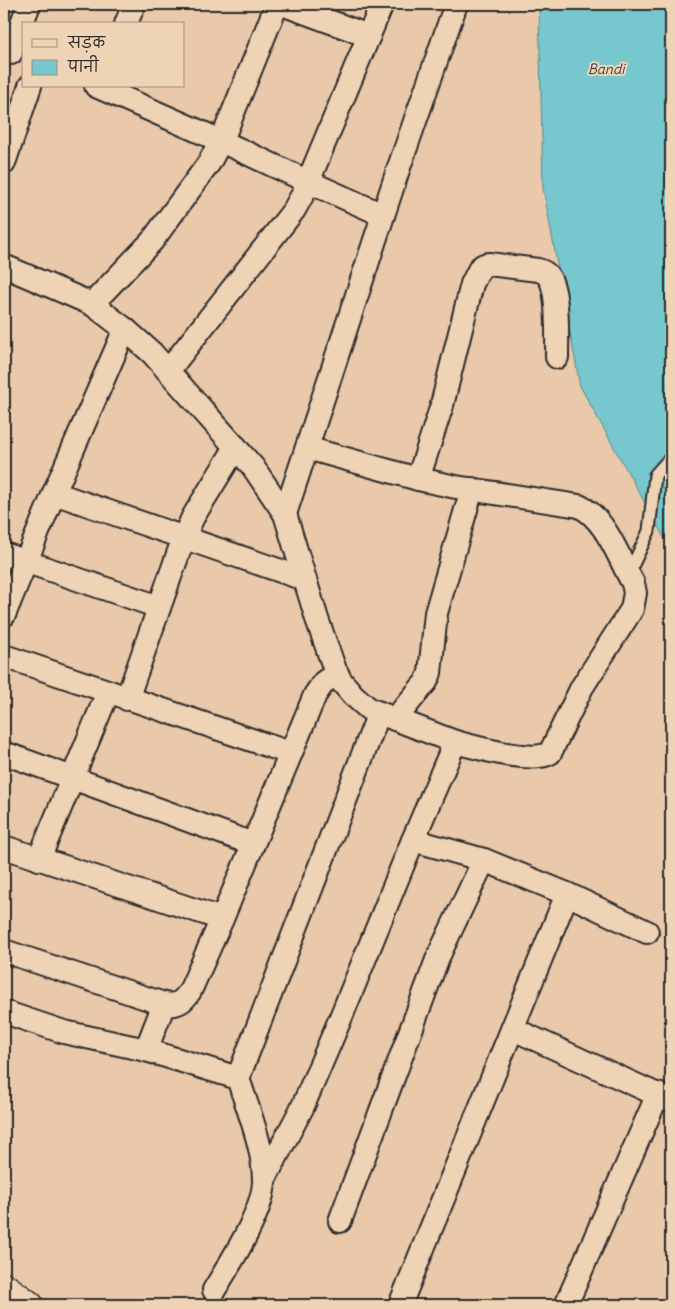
<svg xmlns="http://www.w3.org/2000/svg" width="675" height="1309" font-family="Delius,'Playpen Sans Deva',sans-serif">
  <style>
    .water { fill: #76c7ce; stroke: #58898d }
    .lines { fill: none; stroke-linecap: round; stroke-linejoin: round }
    .lane-casing { stroke: #2b2b2b; stroke-width: 15 }
    .street-casing { stroke: #2b2b2b; stroke-width: 26 }
    .primary-casing { stroke: #2b2b2b; stroke-width: 31 }
    .lane { stroke: #eed3b5; stroke-width: 11 }
    .street { stroke: #eed3b5; stroke-width: 22 }
    .primary { stroke: #eed3b5; stroke-width: 28 }
    .labels { text-anchor: middle; dominant-baseline: central; stroke-width: 4; stroke-linejoin: round; paint-order: stroke }
    .water-label { font-size: 14px; font-style: italic; fill: #364243; stroke: #eed3b5 }
  </style>
  <rect width="100%" height="100%" fill="#eac9ab"/>
  <filter id="ink" filterUnits="userSpaceOnUse"><feTurbulence type="fractalNoise" baseFrequency=".02" numOctaves="2"/><feDisplacementMap in="SourceGraphic" scale="10" xChannelSelector="R" yChannelSelector="G"/><feConvolveMatrix kernelMatrix="1 2 1 2 8 2 1 2 1" color-interpolation-filters="sRGB"/></filter>
  <g filter="url(#ink)">
    <path class="water" d="M539,4H671V550L580,386L543,188Z"/>
    <g class="lines">
      <defs>
        <path id="lane" d="M628,575L649,531L655,475L671,457"/>
        <g id="street">
          <path d="M282,4L369,36"/>
          <path d="M126,24L134,4"/>
          <path d="M11,53L29,4"/>
          <path d="M96,86L221,141L309,182L383,215"/>
          <path d="M4,163L30,86"/>
          <path d="M4,266L92,304L125,329L152,353L253,467L285,514L317,619L335,670L341,681L353,695L369,709L455,742L413,840L484,860L567,894L400,1305"/>
          <path d="M92,304L152,241L209,163L224,135L277,4"/>
          <path d="M168,371L294,210L303,194L382,4"/>
          <path d="M307,448L418,479L456,487L579,506C606,518 619,559 633,583L635,593L632,609L582,687L550,753C531,764 476,747 455,742"/>
          <path d="M418,479L442,405L472,284L480,268L484,265L489,264L538,270C542,271 545,272 548,276C559,289 557,339 557,357"/>
          <path d="M54,493L304,579"/>
          <path d="M285,514L398,170L456,4"/>
          <path d="M4,554L159,607"/>
          <path d="M4,615L54,493L125,329"/>
          <path d="M4,656L290,753"/>
          <path d="M127,699L184,537L193,517L236,447"/>
          <path d="M395,719L426,682L430,673L436,613L472,489"/>
          <path d="M4,753L253,844"/>
          <path d="M4,847L222,919"/>
          <path d="M39,859L108,692"/>
          <path d="M567,894L647,932"/>
          <path d="M4,951L164,1004C177,1006 183,1002 190,991L222,919L315,695L324,682L337,673"/>
          <path d="M4,1012L64,1032L146,1050L238,1078C248,1110 263,1145 264,1179C265,1209 230,1264 214,1290"/>
          <path d="M513,1029L671,1101"/>
          <path d="M146,1050L164,1004"/>
          <path d="M238,1078L379,713"/>
          <path d="M264,1180L303,1106L341,1017L413,840"/>
          <path d="M340,1221L438,957L484,860"/>
          <path d="M566,1305L658,1094"/>
        </g>
        <path id="primary" d="M4,1287L29,1305"/>
      </defs>
      <use href="#lane" class="lane-casing"/>
      <use href="#street" class="street-casing"/>
      <use href="#primary" class="primary-casing"/>
      <use href="#lane" class="lane"/>
      <use href="#street" class="street"/>
      <use href="#primary" class="primary"/>
    </g>
  </g>
  <g class="labels">
    <g class="water-label">
      <text x="606" y="69">Bandi</text>
    </g>
  </g>
  <rect width="675" height="1309" fill="none" stroke="#eed3b5" stroke-width="20"/>
  <rect x="10" y="10" width="655" height="1289" fill="none" stroke="#2b2b2b" stroke-width="2" filter="url(#ink)"/>
  <rect x="22" y="22" width="162" height="65" fill="#eed3b5" stroke="#a0907e"/>
  <rect x="32" y="39" width="25" height="8" fill="#eed3b5" stroke="#a0907e"/>
  <text x="68" y="48" font-size="15" fill="#2b2b2b">सड़क</text>
  <rect x="32" y="60" width="25" height="15" fill="#76c7ce" stroke="#a0907e"/>
  <text x="68" y="72" font-size="15" fill="#2b2b2b">पानी</text>
</svg>
